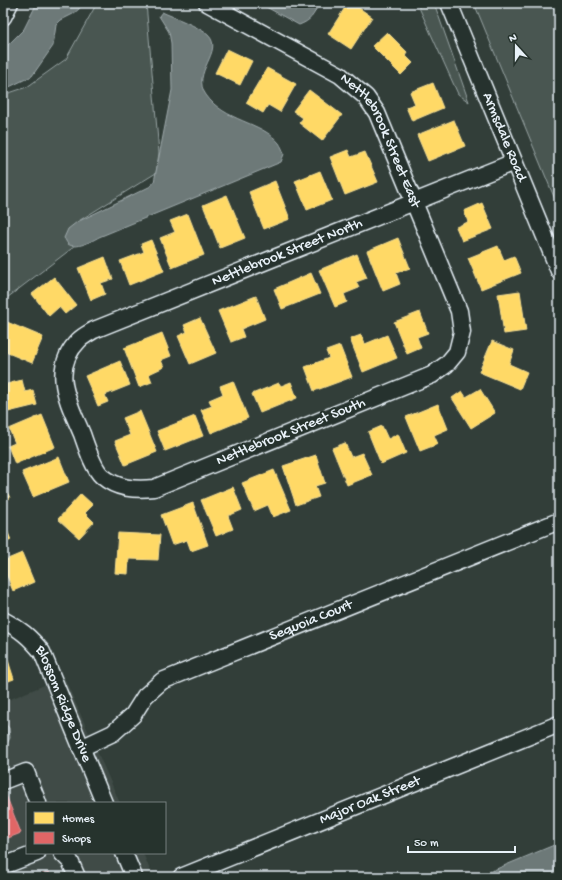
<svg xmlns="http://www.w3.org/2000/svg" width="562" height="880" font-family="'Gochi Hand',sans-serif">
  <style>
    .built { fill: #3f4b46 }
    .green { fill: #495651; stroke: #98a4a4 }
    .water { fill: #6d7978; stroke: #9ea9ab }
    .homes { fill: #ffd966; stroke: #f8e092 }
    .shops { fill: #e06666; stroke: #e29092 }
    .lines { fill: none; stroke-linecap: round; stroke-linejoin: round }
    .minor-casing { stroke: #e8f1f8; stroke-width: 19 }
    .minor { stroke: #26332d; stroke-width: 16 }
    .labels { text-anchor: middle; dominant-baseline: central; stroke-width: 4; stroke-linejoin: round; paint-order: stroke }
    .street-label { font-size: 15px; fill: #e8f1f8; stroke: #26332d }
  </style>
  <rect width="100%" height="100%" fill="#323e39"/>
  <filter id="ink" filterUnits="userSpaceOnUse"><feTurbulence type="fractalNoise" baseFrequency=".025" numOctaves="2"/><feDisplacementMap in="SourceGraphic" scale="8" xChannelSelector="R" yChannelSelector="G"/><feConvolveMatrix kernelMatrix="1 2 1 2 8 2 1 2 1" color-interpolation-filters="sRGB"/></filter>
  <g filter="url(#ink)">
    <path class="built" d="M64,677L120,803H27V853H143L153,877H3V702Z"/>
    <g class="green">
      <path d="M97,3H146L159,153L156,173L77,222L69,244L75,246L3,301V95L27,87L66,59Z"/>
      <path d="M417,3H434L469,102L458,94Z"/>
      <path d="M474,3H559V209Z"/>
    </g>
    <g class="water">
      <path d="M37,3H82L79,9L73,14L61,20L56,25L53,46L32,76L3,90V50L24,29Z"/>
      <path d="M259,3H318C315,15 310,21 299,25Z"/>
      <path d="M162,12C173,17 200,27 208,35C225,51 190,73 206,95C225,122 261,121 279,143C281,146 283,150 284,154L281,162L99,237C92,241 76,250 68,244C66,242 66,240 64,238L68,229L77,222L151,186L154,182L172,90L171,43L169,32L159,16Z"/>
      <path d="M3,721L9,728L10,738L5,747H3Z"/>
      <path d="M559,843V877H477Z"/>
    </g>
    <g class="homes">
      <path d="M348,3H352L372,17L351,49L328,34Z"/>
      <path d="M387,32L407,52L405,55L413,63L401,75L372,46Z"/>
      <path d="M227,49L252,61L240,85L215,73Z"/>
      <path d="M267,68L296,84L280,112L268,105L263,113L246,103Z"/>
      <path d="M433,83L443,108L412,121L406,107L415,104L410,92Z"/>
      <path d="M309,90L342,115L322,141L299,123L303,118L293,111Z"/>
      <path d="M454,120L465,146L428,161L417,135Z"/>
      <path d="M348,150L351,157L365,152L378,182L345,195L330,157Z"/>
      <path d="M320,171L332,200L307,210L295,181Z"/>
      <path d="M275,181L290,219L264,229L249,192Z"/>
      <path d="M227,195L245,238L220,248L203,205Z"/>
      <path d="M482,203L493,229L462,241L456,227L468,222L464,211Z"/>
      <path d="M188,214L204,255L172,268L160,238L175,232L170,221Z"/>
      <path d="M398,238L410,268L396,273L400,284L383,291L367,251Z"/>
      <path d="M151,240L164,271L129,285L120,261L144,252L141,244Z"/>
      <path d="M498,246L504,260L514,256L521,273L481,289L468,258Z"/>
      <path d="M357,254L367,278L356,282L359,288L344,294L347,302L335,307L319,270Z"/>
      <path d="M105,257L113,279L101,283L105,294L91,300L78,268Z"/>
      <path d="M311,273L320,294L282,309L274,289Z"/>
      <path d="M54,277L76,305L65,314L59,307L49,316L32,294Z"/>
      <path d="M520,291L526,331L504,334L498,294Z"/>
      <path d="M256,296L265,319L241,329L244,337L231,342L218,311Z"/>
      <path d="M420,312L428,333L417,337L421,348L407,354L394,322Z"/>
      <path d="M200,318L216,353L190,364L178,336L187,332L184,325Z"/>
      <path d="M7,322L43,337L32,363L3,351V331Z"/>
      <path d="M162,333L171,356L161,360L164,367L149,374L152,382L139,387L124,348Z"/>
      <path d="M361,335L365,344L387,335L397,358L363,372L350,339Z"/>
      <path d="M492,341L514,350L509,364L527,372L520,389L479,372Z"/>
      <path d="M340,346L352,377L314,391L305,367L329,358L326,351Z"/>
      <path d="M120,361L130,385L105,395L108,402L98,406L85,376Z"/>
      <path d="M22,380L25,392L33,390L37,405L4,413L3,407V385Z"/>
      <path d="M233,381L248,418L211,433L201,410L212,406L209,400L223,394L220,386Z"/>
      <path d="M291,382L297,398L260,413L252,394L279,383L281,386Z"/>
      <path d="M480,389L495,413L471,428L452,398L462,391L466,397Z"/>
      <path d="M438,404L448,429L434,435L438,444L420,451L406,417Z"/>
      <path d="M140,411L157,452L125,465L115,441L130,435L123,418Z"/>
      <path d="M42,415L55,447L15,464L8,446L15,443L9,429Z"/>
      <path d="M195,416L203,436L165,451L157,431Z"/>
      <path d="M382,426L388,439L398,434L406,453L381,464L368,432Z"/>
      <path d="M345,443L351,457L362,453L372,475L347,485L332,448Z"/>
      <path d="M316,455L325,483L315,486L319,497L296,505L283,466Z"/>
      <path d="M59,457L69,482L33,497L22,472Z"/>
      <path d="M274,470L291,510L273,517L268,505L254,511L242,483Z"/>
      <path d="M3,486H4L10,498L3,501Z"/>
      <path d="M233,487L242,510L228,516L233,529L216,536L201,500Z"/>
      <path d="M81,494L93,505L85,513L94,522L79,538L58,519Z"/>
      <path d="M193,503L208,545L191,551L187,540L172,545L161,515Z"/>
      <path d="M3,521L11,540L3,544Z"/>
      <path d="M118,533L160,535L158,560L129,559L128,574L115,573Z"/>
      <path d="M22,553L34,582L13,591L7,576L3,577V561Z"/>
      <path d="M5,651L14,679L3,683V652Z"/>
    </g>
    <g class="shops">
      <path d="M4,790L21,833L3,840V791Z"/>
      <path d="M49,872L51,877H35Z"/>
    </g>
    <g class="lines">
      <defs>
        <g id="minor">
          <path id="s1" d="M207,3L340,75L366,97L377,113L459,311L462,332L457,352L447,364L432,375L154,488C135,490 117,489 102,476C93,468 86,445 82,434C69,403 49,370 79,340C83,336 89,333 94,330L514,162"/>
          <path id="s2" d="M449,3L559,271"/>
          <path d="M3,17L10,3"/>
          <path id="s3" d="M3,620C21,630 29,636 42,652L104,803"/>
          <path id="s4" d="M81,748L113,733L133,715L145,696L162,681L559,521"/>
          <path d="M3,781L26,772L38,803"/>
          <path d="M62,853L70,861L77,877"/>
          <path d="M124,853L134,877"/>
          <path d="M3,866L37,853"/>
          <path id="s5" d="M181,877L559,724"/>
        </g>
      </defs>
      <use href="#minor" class="minor-casing"/>
      <use href="#minor" class="minor"/>
    </g>
  </g>
  <g class="labels">
    <g class="street-label">
      <text stroke="none"><textPath href="#s2" startOffset="145">Armsdale Road</textPath></text>
      <text stroke="none"><textPath href="#s1" startOffset="230">Nettlebrook Street East</textPath></text>
      <text stroke="none"><textPath href="#s1" startOffset="1225">Nettlebrook Street North</textPath></text>
      <text transform="translate(291 432) rotate(-22)">Nettlebrook Street South</text>
      <text stroke="none"><textPath href="#s4" startOffset="268">Sequoia Court</textPath></text>
      <text stroke="none"><textPath href="#s3" startOffset="107">Blossom Ridge Drive</textPath></text>
      <text stroke="none"><textPath href="#s5" startOffset="204">Major Oak Street</textPath></text>
    </g>
  </g>
  <rect width="562" height="880" fill="none" stroke="#26332d" stroke-width="16"/>
  <rect x="8" y="8" width="546" height="864" fill="none" stroke="#e8f1f8" stroke-width="1.5" filter="url(#ink)"/>
  <rect x="26" y="802" width="140" height="52" fill="#26332d" stroke="#747f7e"/>
  <rect x="34" y="812" width="20" height="12" fill="#ffd966" stroke="#747f7e"/>
  <text x="62" y="822" font-size="12" fill="#e8f1f8">Homes</text>
  <rect x="34" y="832" width="20" height="12" fill="#e06666" stroke="#747f7e"/>
  <text x="62" y="842" font-size="12" fill="#e8f1f8">Shops</text>
  <g transform="translate(516 46) rotate(339)" stroke="#26332d" stroke-width="3" paint-order="stroke">
  <path d="M0-3L7 15L0 10L-7 15Z" fill="#e8f1f8"/>
  <text y="-6" font-size="11" font-weight="bold" text-anchor="middle" fill="#e8f1f8">N</text>
  </g>
  <path d="M408 846v6h107v-6" fill="none" stroke="#e8f1f8" stroke-width="2"/>
  <text x="414" y="846" font-size="12" fill="#e8f1f8" stroke="#26332d" stroke-width="3" paint-order="stroke">50 m</text>
</svg>
